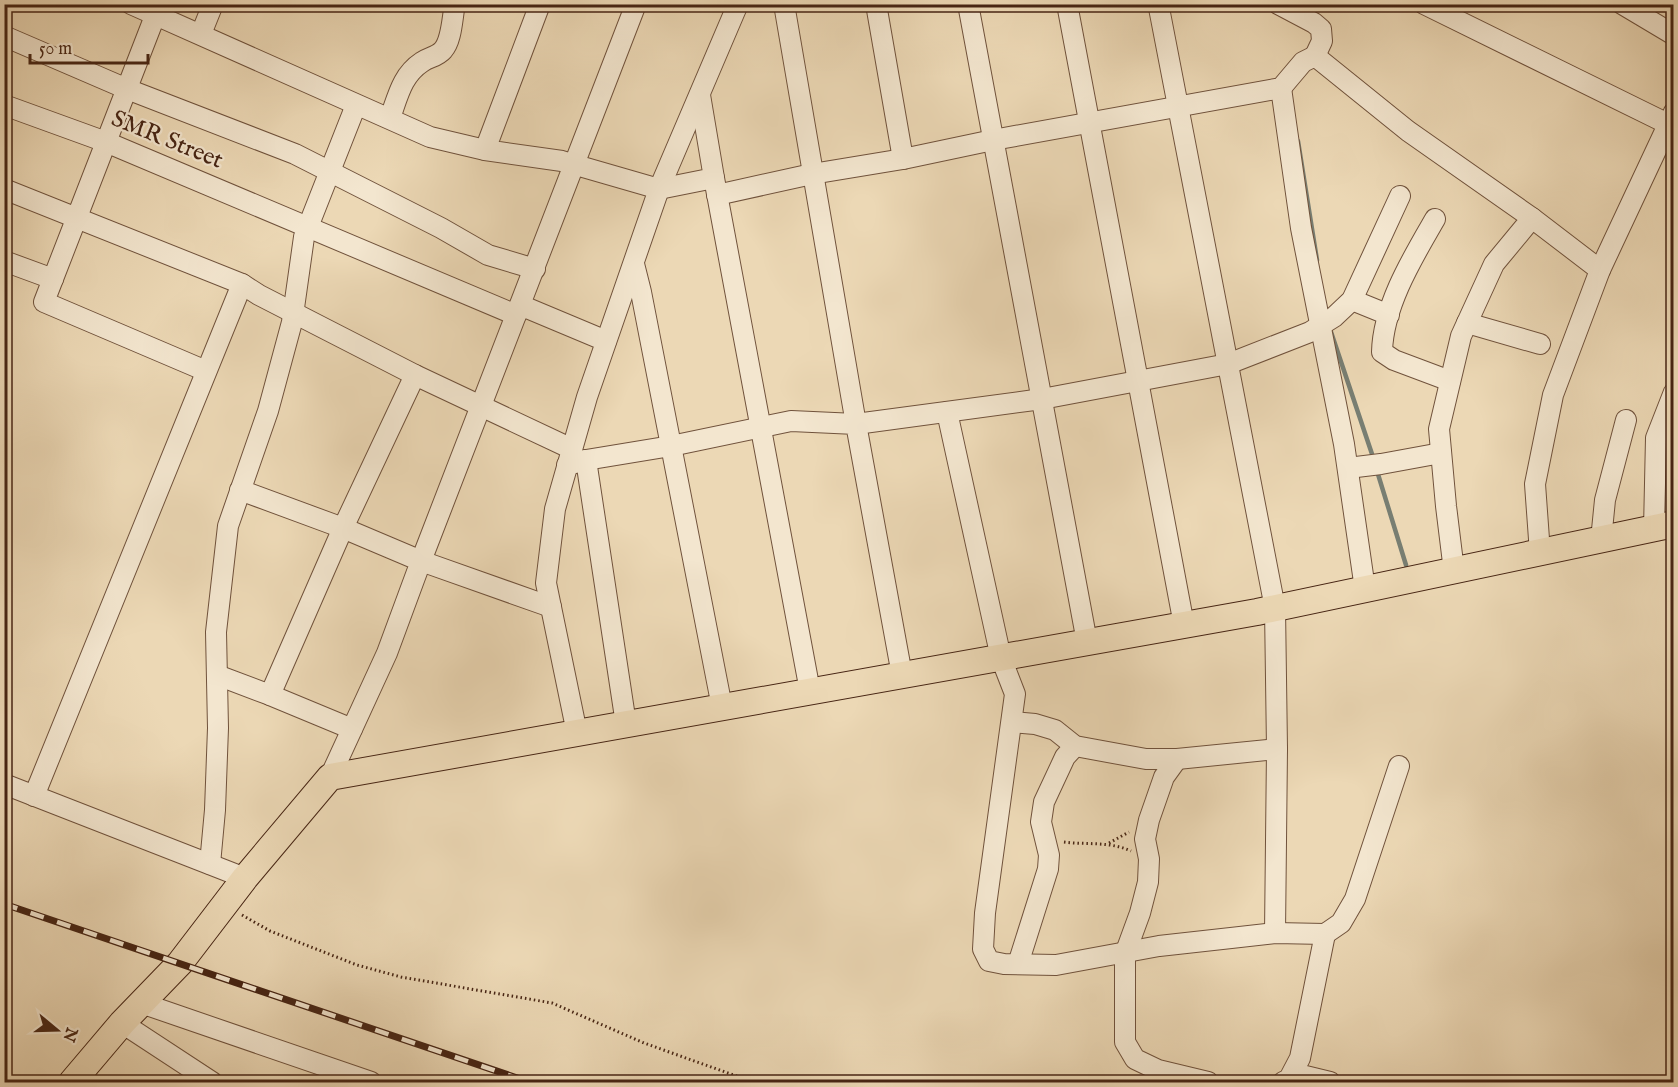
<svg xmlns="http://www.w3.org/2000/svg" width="1678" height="1087" font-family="'IM FELL English',serif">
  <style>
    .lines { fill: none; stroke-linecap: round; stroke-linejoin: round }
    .stream { stroke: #787e72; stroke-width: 4.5 }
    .minor-casing { stroke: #70523c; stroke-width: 22 }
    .major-casing { stroke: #472514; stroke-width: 28 }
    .path { stroke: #472514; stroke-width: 3; stroke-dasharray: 1.5 3; stroke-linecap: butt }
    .minor { stroke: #f3e6cf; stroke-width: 20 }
    .major { stroke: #ecd8b5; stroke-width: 26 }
    .rail-casing { stroke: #472514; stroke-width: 7 }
    .rail { stroke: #f3e6cf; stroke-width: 4.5; stroke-dasharray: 14; stroke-linecap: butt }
    .labels { text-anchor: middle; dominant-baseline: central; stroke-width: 4.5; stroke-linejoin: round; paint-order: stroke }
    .street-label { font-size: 24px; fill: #472514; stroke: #f3e6cf }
  </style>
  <rect width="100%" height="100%" fill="#ecd8b5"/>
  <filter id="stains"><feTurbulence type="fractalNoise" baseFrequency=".00333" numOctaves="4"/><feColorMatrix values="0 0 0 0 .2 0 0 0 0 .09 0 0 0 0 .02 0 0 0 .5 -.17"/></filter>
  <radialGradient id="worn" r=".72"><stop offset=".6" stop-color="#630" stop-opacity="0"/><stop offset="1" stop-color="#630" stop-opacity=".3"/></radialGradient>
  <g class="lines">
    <g class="stream">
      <path d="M1298,141L1317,260"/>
      <path d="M1330,329L1374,460"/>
      <path d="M1377,471L1406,565"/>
    </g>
    <defs>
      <g id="minor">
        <path d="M131,4L430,137L485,150"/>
        <path d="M540,4L485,150L562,161L659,189L714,178L700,95"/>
        <path d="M784,4L856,424L1042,399L1228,364L1310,332L1334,317L1352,300L1400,196"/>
        <path d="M876,4L903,159L993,140L1281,88L1303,62L1315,56L1408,131L1532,218L1494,264L1461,336L1439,429L1446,506L1454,571"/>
        <path d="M968,4L1087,642"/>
        <path d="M1067,4L1184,625"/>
        <path d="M1160,4L1159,8L1275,608L1277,749L1275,933"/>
        <path d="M1278,4L1314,23L1321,29L1322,41L1315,56"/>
        <path d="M1424,4L1668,124"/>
        <path d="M1622,4L1674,35"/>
        <path d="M155,16L44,302L206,371"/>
        <path d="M201,34L213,4"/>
        <path d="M4,36L127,89L295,154L441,228L488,255L535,269"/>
        <path d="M1281,88L1301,228L1344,444L1365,589"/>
        <path d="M4,105L106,142L516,315"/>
        <path d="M390,118C398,96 402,75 422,62C429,57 437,57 443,50C452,40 452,18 455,4"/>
        <path d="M714,178L810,691"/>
        <path d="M4,189L242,284L259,295L415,375L572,449"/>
        <path d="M717,195L812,174L903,159"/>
        <path d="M1532,218L1600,270"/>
        <path d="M1435,219C1413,257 1383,306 1382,352L1394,360L1450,381"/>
        <path d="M4,261L53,279"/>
        <path d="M634,264L641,292L722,707"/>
        <path d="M1352,300L1389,315"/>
        <path d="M520,305L606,341"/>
        <path d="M1467,323L1540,344"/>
        <path d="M947,412L1001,658L1015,694L985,913L983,949L989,961L1004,964L1056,965L1159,946L1231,938L1275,933L1325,934L1341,923L1355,899L1399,766"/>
        <path d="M586,460L626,724"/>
        <path d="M567,465L586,460L671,446L791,421L856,424L902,675"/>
        <path d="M1348,468L1381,464L1441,453"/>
        <path d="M240,490L343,528L421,561L387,653L330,777"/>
        <path d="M1654,529L1656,438L1674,392"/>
        <path d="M1601,540L1605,500L1626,420"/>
        <path d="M1540,553L1535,484L1553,395L1600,270L1674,112"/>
        <path d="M551,607L421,561L636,4"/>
        <path d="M217,675L270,695L343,528L415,375"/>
        <path d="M270,695L352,729"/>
        <path d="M1012,722L1035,724L1055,730L1075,746L1146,759H1177L1277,749"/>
        <path d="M577,733L546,583L555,509L587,397L659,189L738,4"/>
        <path d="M1177,759L1164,777L1149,820L1145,839L1149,859L1148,882L1140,913L1125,954V1042L1135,1059L1158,1070L1208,1082"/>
        <path d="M4,784L245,878"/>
        <path d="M34,796L242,284"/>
        <path d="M210,864L215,810L218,728L216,632L228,526L268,411L292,322L304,237L356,105"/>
        <path d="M1018,964L1048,869L1049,855L1041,822L1044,802L1065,757L1075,746"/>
        <path d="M141,1003L371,1082"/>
        <path d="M122,1023L212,1082"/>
        <path d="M1293,1073L1330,1082"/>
        <path d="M1283,1082L1289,1079L1300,1058L1325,934"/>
      </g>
      <path id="major" d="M72,1082L122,1023L180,963L245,878L330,777L1257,612L1674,524"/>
    </defs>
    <use href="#minor" class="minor-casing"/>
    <use href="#major" class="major-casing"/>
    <g class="path">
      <path d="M1064,842C1086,845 1109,841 1131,851"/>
      <path d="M1109,843L1129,832"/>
      <path d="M242,915L270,931L357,965L401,977L552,1003L644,1043L753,1082"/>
    </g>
    <use href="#minor" class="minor"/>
    <use href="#major" class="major"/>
    <defs>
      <path id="rail" d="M4,904L529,1082"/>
    </defs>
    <use href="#rail" class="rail-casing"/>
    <use href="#rail" class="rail"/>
  </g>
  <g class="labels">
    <g class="street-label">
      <text transform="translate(167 140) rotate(22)">SMR Street</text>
    </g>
  </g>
  <rect width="1678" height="1087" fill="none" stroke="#ecd8b5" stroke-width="24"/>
  <rect x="6" y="6" width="1666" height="1075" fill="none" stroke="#472514" stroke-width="3"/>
  <rect x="12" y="12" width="1654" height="1063" fill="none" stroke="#472514" stroke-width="1.5"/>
  <g transform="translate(57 1030) rotate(109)" stroke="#f3e6cf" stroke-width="4.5" paint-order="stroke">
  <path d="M0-4.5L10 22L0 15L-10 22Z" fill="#472514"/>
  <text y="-9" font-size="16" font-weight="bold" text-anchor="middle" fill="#472514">N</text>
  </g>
  <path d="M30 54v9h118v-9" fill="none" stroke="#472514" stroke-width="3"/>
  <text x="39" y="54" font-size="18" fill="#472514" stroke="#f3e6cf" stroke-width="4.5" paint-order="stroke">50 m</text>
  <rect width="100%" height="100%" filter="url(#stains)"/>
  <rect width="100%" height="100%" fill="url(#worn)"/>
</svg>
